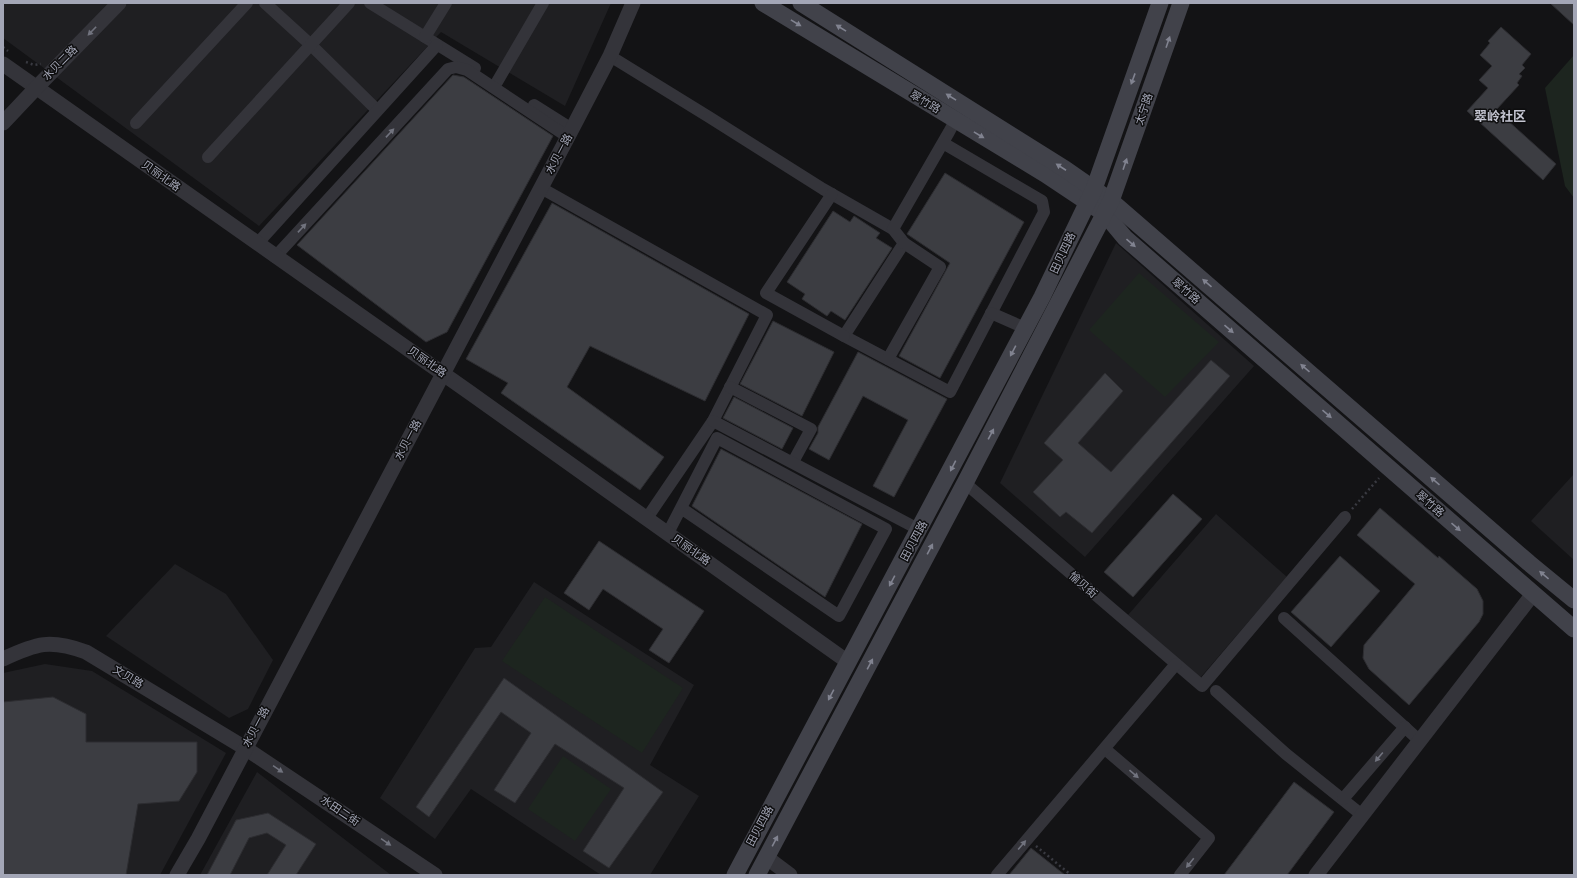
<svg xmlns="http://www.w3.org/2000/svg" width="1577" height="878" font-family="'Sofia Sans Condensed','Noto Sans SC',sans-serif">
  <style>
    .built { fill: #1f1f22 }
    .green { fill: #1d251f }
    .building { fill: #3c3d42; stroke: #2d2d31 }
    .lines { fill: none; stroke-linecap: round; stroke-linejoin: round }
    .path { stroke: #393a41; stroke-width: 2.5; stroke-dasharray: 2 3; stroke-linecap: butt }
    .minor { stroke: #34343a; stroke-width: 12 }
    .tertiary { stroke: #34343a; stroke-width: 15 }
    .secondary { stroke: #41424a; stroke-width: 17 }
    .oneway { fill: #818390 }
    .oneway2 { fill: #71737e }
    .labels { text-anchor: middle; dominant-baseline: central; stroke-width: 3; stroke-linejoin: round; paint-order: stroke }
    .street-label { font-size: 11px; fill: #a3a6b6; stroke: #0e0e0f }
    .quarter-label { font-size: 13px; font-weight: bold; fill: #c5c6d2; stroke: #0e0e0f }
  </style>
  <rect width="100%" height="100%" fill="#131315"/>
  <g class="built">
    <path d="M3,3H611L565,106L441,32L259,226L3,38Z"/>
    <path d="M1116,243L1254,366L1085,557L1000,483Z"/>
    <path d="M1574,474V560L1531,521Z"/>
    <path d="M1216,514L1287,577L1200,678L1128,615Z"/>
    <path d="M175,564L226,594L273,660L248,709L229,718L106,636Z"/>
    <path d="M534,582L694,685L650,765L699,796L650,875H601L471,789L435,839L380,798L475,648L491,647Z"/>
    <path d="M45,664L92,671L226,753L160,875H3V673Z"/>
    <path d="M257,772L391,875H200Z"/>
  </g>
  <g class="green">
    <path d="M1574,55V198L1565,186L1545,88Z"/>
    <path d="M1139,273L1219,342L1165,397L1089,330Z"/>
    <path d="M545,597L683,688L642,753L502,661Z"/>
    <path d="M563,756L611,789L575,841L528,809Z"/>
  </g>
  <g class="building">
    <path d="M1550,3H1574V25Z"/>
    <path d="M1501,27L1531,54L1522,65L1525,68L1519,74L1522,76L1517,83L1519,85L1496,110L1556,164L1543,180L1467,111L1488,88L1479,80L1492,66L1480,55L1490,43L1488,41Z"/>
    <path d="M453,75L464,77L553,136L447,332L426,342L297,245Z"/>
    <path d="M945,173L1024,222L940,378L899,356L950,263L907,234Z"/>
    <path d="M552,203L749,314L705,401L590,346L567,387L664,457L640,490L501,393L508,383L466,359Z"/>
    <path d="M833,211L850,222L854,216L880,233L876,238L892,248L845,320L831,311L827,316L802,299L805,294L787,282Z"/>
    <path d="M773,321L834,352L802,416L740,384Z"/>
    <path d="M858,352L947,399L894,497L873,486L908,420L863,396L829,460L809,449L818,433V427Z"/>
    <path d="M1211,360L1230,376L1092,533L1066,512L1060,517L1033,492L1063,460L1044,443L1105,373L1123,391L1078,443L1111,472Z"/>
    <path d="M734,397L793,428L782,449L723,418Z"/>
    <path d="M721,449L862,524L825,597L692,506Z"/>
    <path d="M1173,494L1202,519L1133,597L1104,572Z"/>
    <path d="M1380,508L1438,558L1439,556L1477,589L1483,601V614L1479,622L1409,705L1369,669L1363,658L1364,645L1415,584L1357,535Z"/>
    <path d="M599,541L704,611L669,663L649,650L663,629L603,589L589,610L564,593Z"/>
    <path d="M1340,556L1380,591L1331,647L1291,612Z"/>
    <path d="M504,678L663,792L609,868L583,851L624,788L555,744L515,803L494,790L531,733L501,712L429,817L416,807Z"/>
    <path d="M53,697L86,714V742H197V772L179,801L138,804L126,875H3V702Z"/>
    <path d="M1294,782L1334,812L1287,875H1224Z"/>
    <path d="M268,813L316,844L296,875H267L286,845L267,833L249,838L230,875H207L236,820Z"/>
    <path d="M1031,848L1065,875H1009Z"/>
  </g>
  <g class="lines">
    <g class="path">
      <path d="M3,47L8,51"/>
      <path d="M26,62L34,65L41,64"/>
      <path d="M1352,509L1379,478"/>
      <path d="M1036,846L1071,875"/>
    </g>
    <g class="minor">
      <path d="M265,3L311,45L377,110"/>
      <path d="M370,3L475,68"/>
      <path d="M425,37L446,3"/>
      <path d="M610,56L709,117L823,189L893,229"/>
      <path d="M497,82L543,3"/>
      <path d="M534,105L572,129"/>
      <path d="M136,123L247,3"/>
      <path d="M943,143L1042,201L1044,212L950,392L844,336L904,243L893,229L949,132L955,121"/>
      <path d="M208,157L349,3"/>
      <path d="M541,188L767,315L713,421L647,518"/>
      <path d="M832,194L766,293L844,336"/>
      <path d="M257,244L437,45"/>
      <path d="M275,257L448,69L456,67L467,70L568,137"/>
      <path d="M991,313L1025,328"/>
      <path d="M888,359L940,267L904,243"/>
      <path d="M730,387L811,429L793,462"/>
      <path d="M713,421L920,530"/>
      <path d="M965,483L1202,686L1345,517"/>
      <path d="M668,533L717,438L886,529L839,616L681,508"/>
      <path d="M1284,618L1420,741"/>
      <path d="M1216,691L1286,754L1362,815"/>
      <path d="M1105,749L1209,838L1180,875"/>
      <path d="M1343,799L1405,727"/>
      <path d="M997,875L1176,664"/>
    </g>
    <g class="tertiary">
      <path d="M3,64L469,392L848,662"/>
      <path d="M3,123L36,88L119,3"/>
      <path d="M3,659C37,643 50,639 86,652L245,748L435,875"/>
      <path d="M766,857L790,875"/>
      <path d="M177,875L198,839L572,129L610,56L633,3"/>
      <path d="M1316,875L1533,594"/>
    </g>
    <g class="secondary">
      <path d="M763,3L1045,174L1105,214L1125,238L1574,629"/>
      <path d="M801,3L1065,169L1111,201L1529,563L1574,600"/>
      <path d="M735,875L1042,297L1094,189L1160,3"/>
      <path d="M757,875L965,483L1111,201L1181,3"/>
    </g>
  </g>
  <defs><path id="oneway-solid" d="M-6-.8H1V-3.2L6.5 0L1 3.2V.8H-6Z"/></defs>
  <g class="oneway">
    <use href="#oneway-solid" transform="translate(796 23) rotate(31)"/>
    <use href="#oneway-solid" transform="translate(841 28) rotate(-148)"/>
    <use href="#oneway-solid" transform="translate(1168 42) rotate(-71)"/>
    <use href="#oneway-solid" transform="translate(1133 79) rotate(110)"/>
    <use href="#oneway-solid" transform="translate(951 97) rotate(-148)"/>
    <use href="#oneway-solid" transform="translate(979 135) rotate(31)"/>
    <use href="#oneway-solid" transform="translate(1125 164) rotate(-71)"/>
    <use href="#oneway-solid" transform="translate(1061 167) rotate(-147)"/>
    <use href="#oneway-solid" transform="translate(1131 243) rotate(41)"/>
    <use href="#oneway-solid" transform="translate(1207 283) rotate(-139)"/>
    <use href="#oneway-solid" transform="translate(1229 329) rotate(41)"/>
    <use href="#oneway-solid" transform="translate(1013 351) rotate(118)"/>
    <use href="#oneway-solid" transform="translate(1305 368) rotate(-139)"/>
    <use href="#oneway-solid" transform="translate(1327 414) rotate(41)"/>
    <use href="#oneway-solid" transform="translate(991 434) rotate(-62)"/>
    <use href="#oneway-solid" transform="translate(953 466) rotate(117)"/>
    <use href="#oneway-solid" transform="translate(1435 481) rotate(-139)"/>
    <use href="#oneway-solid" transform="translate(1456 527) rotate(41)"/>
    <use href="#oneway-solid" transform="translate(930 549) rotate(-62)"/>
    <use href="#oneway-solid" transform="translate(1544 575) rotate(-140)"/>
    <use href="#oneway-solid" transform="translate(892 581) rotate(118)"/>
    <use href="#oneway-solid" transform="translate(870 664) rotate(-62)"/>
    <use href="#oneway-solid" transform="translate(831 695) rotate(118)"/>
    <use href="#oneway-solid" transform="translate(775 841) rotate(-62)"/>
  </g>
  <g class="oneway2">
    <use href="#oneway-solid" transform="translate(92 31) rotate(134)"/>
    <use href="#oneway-solid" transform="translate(390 133) rotate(-47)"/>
    <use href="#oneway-solid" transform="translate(302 228) rotate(-47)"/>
    <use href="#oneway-solid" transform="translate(1379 757) rotate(130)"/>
    <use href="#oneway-solid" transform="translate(278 769) rotate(34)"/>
    <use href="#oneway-solid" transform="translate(1134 774) rotate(41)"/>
    <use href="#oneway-solid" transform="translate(386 842) rotate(34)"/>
    <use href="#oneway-solid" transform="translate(1022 845) rotate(-50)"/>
    <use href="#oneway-solid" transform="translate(1190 863) rotate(129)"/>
  </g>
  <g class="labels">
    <g class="street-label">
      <text transform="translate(60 63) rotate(-45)">水贝二路</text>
      <text transform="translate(925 102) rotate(31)">翠竹路</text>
      <text transform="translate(1144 109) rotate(-71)">太宁路</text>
      <text transform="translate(559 154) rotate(-62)">水贝一路</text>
      <text transform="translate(161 176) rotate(35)">贝丽北路</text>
      <text transform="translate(1063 253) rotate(-65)">田贝四路</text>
      <text transform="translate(1186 291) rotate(41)">翠竹路</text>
      <text transform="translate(427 362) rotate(35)">贝丽北路</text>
      <text transform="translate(408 440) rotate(-62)">水贝一路</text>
      <text transform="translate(1430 504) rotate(41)">翠竹路</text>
      <text transform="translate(914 541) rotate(-62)">田贝四路</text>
      <text transform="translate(691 550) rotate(35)">贝丽北路</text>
      <text transform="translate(1083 585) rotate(41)">愉贝街</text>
      <text transform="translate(128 677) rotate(31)">文贝路</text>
      <text transform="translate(256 727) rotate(-62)">水贝一路</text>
      <text transform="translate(340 811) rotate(34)">水田二街</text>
      <text transform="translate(760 826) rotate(-62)">田贝四路</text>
    </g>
    <g class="quarter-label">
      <text x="1500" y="117">翠岭社区</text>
    </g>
  </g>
  <rect width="1577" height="878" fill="none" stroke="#a3a6b6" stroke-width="8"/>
</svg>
